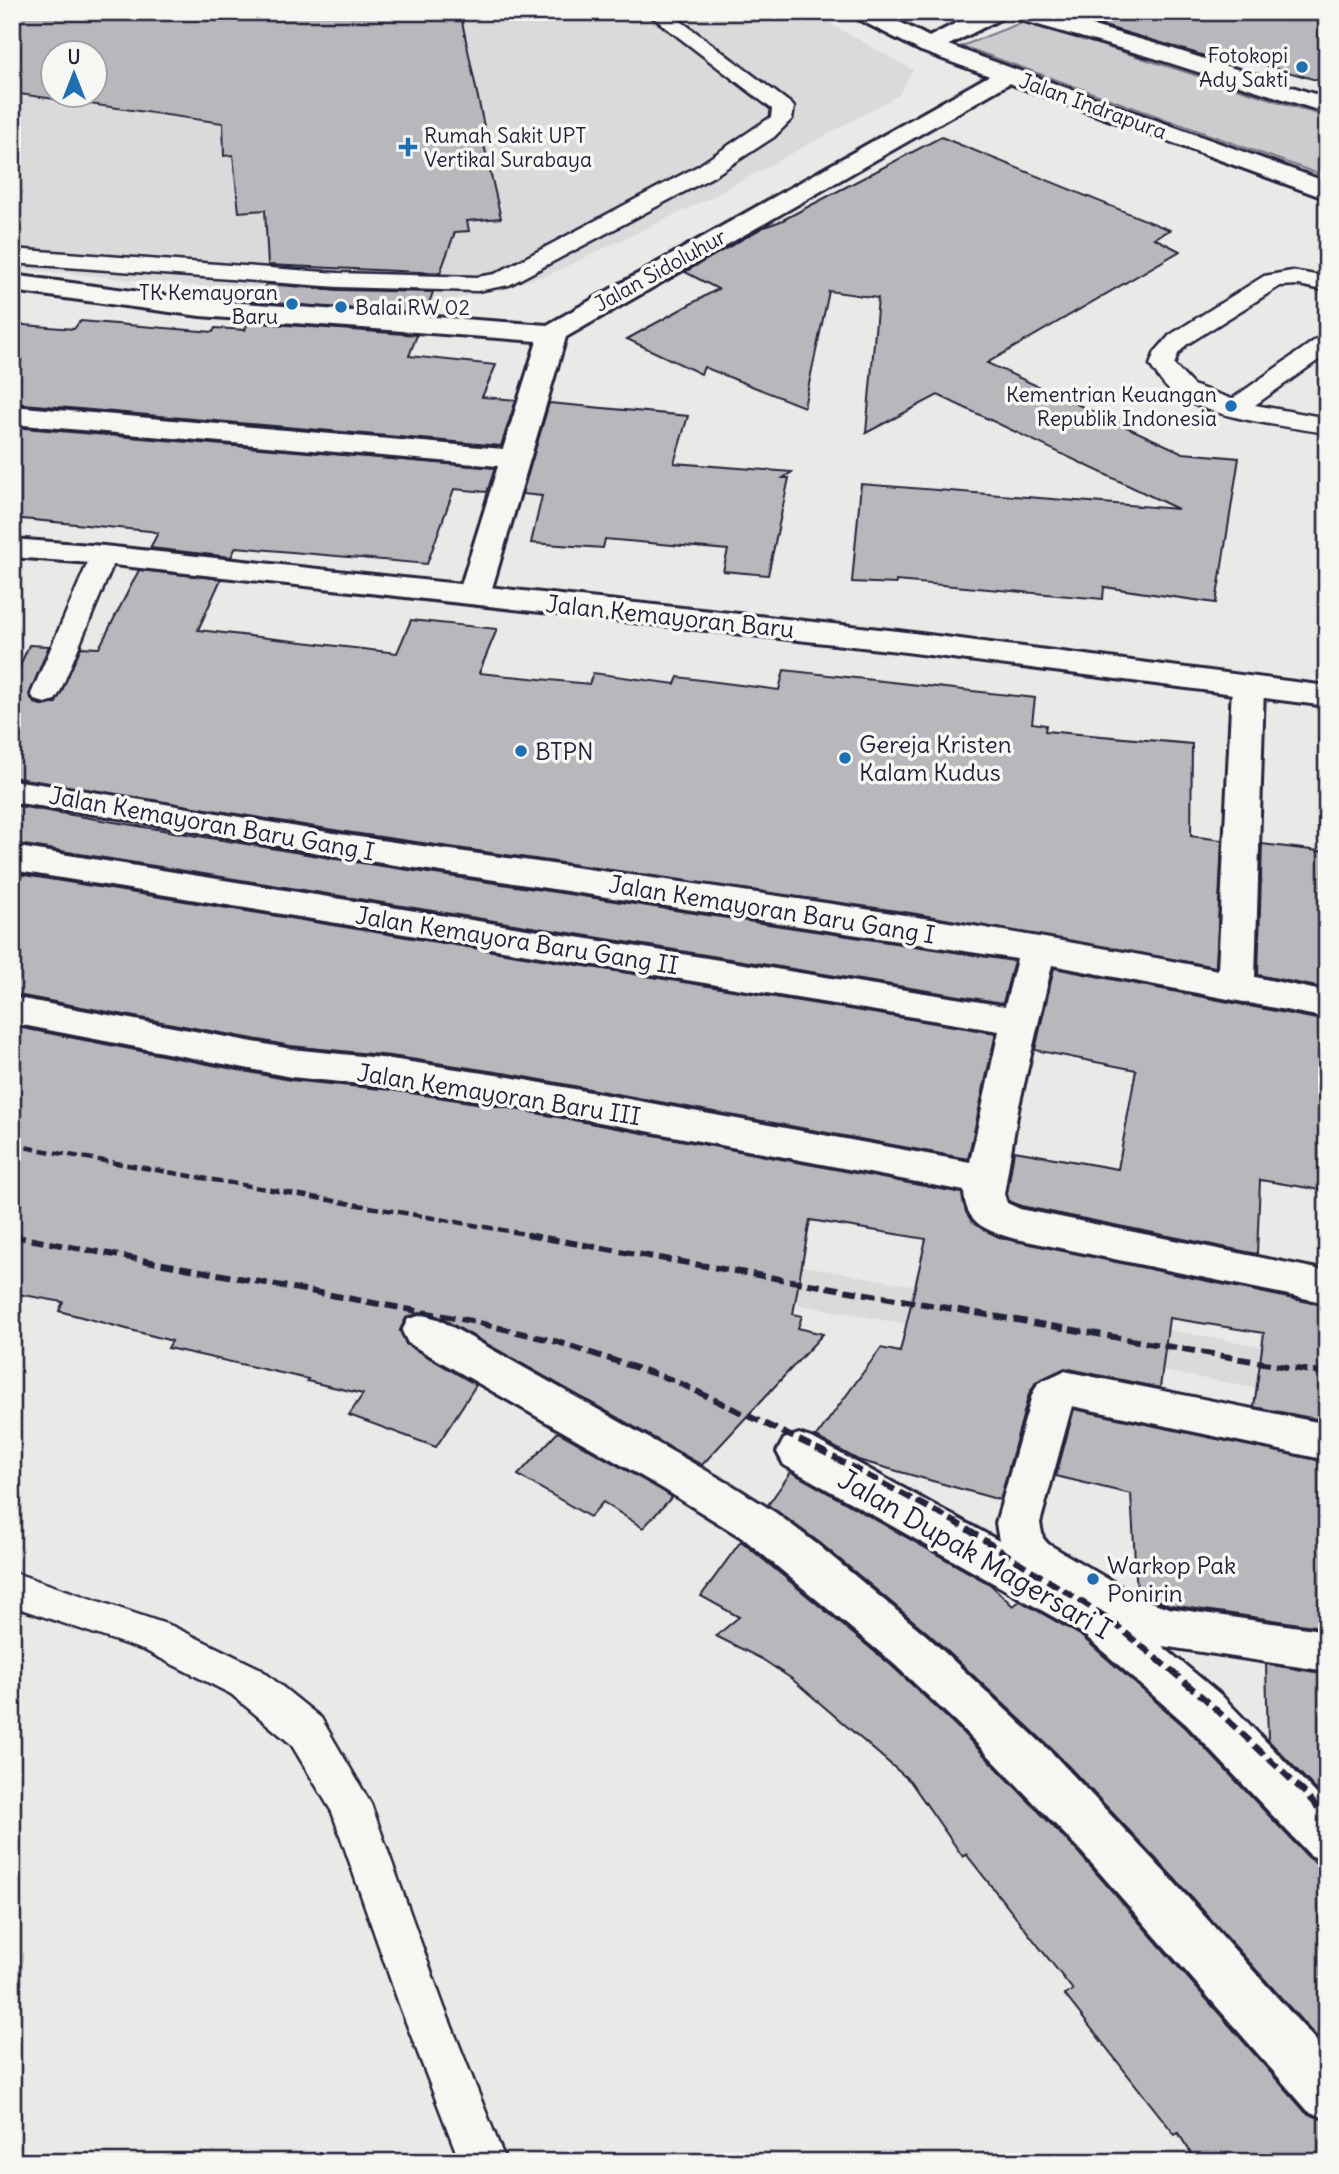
<svg xmlns="http://www.w3.org/2000/svg" width="1339" height="2174" font-family="Delius,sans-serif">
  <style>
    .built { fill: #dadada; fill-rule: evenodd }
    .green { fill: #ccccce; stroke: #777784; stroke-width: 2 }
    .building { fill: #b8b8bc; stroke: #22223b; stroke-width: 2; fill-rule: evenodd }
    .lines { fill: none; stroke-linecap: round; stroke-linejoin: round }
    .service-casing { stroke: #22223b; stroke-width: 5 }
    .minor-casing { stroke: #22223b; stroke-width: 6 }
    .tertiary-casing { stroke: #22223b; stroke-width: 6 }
    .primary-casing { stroke: #22223b; stroke-width: 6 }
    .service { fill: #f6f6f2; fill-rule: evenodd }
    .minor { fill: #f6f6f2; fill-rule: evenodd }
    .tertiary { fill: #f6f6f2; fill-rule: evenodd }
    .primary { fill: #f6f6f2; fill-rule: evenodd }
    .rail-far1 { stroke: #22223b; stroke-width: 4.5; stroke-dasharray: 10 4.5; stroke-linecap: butt }
    .rail { stroke: #22223b; stroke-width: 6; stroke-dasharray: 13 6; stroke-linecap: butt }
    .poi-dot { fill: #1f6fb2; stroke: #f6f6f2; stroke-width: 2.5 }
    .labels { text-anchor: middle; dominant-baseline: central; stroke-width: 7; stroke-linejoin: round; paint-order: stroke }
    .far-poi-label { font-size: 21px; fill: #22223b; stroke: #f6f6f2; text-anchor: end }
    .far-street-label { font-size: 21px; fill: #22223b; stroke: #f6f6f2 }
    .street-label { font-size: 24px; fill: #22223b; stroke: #f6f6f2 }
    .poi-label { font-size: 24px; fill: #22223b; stroke: #f6f6f2; text-anchor: start }
    .near-street-label { font-size: 28px; fill: #22223b; stroke: #f6f6f2 }
  </style>
  <rect width="100%" height="100%" fill="#e9e9e7"/>
  <filter id="ink" filterUnits="userSpaceOnUse"><feTurbulence type="fractalNoise" baseFrequency=".0143" numOctaves="2"/><feDisplacementMap in="SourceGraphic" scale="14" xChannelSelector="R" yChannelSelector="G"/><feConvolveMatrix kernelMatrix="1 2 1 2 8 2 1 2 1" color-interpolation-filters="sRGB"/></filter>
  <g filter="url(#ink)">
    <g class="built">
      <path d="M12,12H809L913,70L899,95L710,198L548,275L444,302L198,286L12,268ZM52,52H94V94H52Z"/>
      <path d="M363,1189L1327,1358V1401L292,1212Z"/>
    </g>
    <path class="green" d="M1025,21L1327,117V177L962,46Z"/>
    <g class="building">
      <path d="M12,12H460L486,136H482L501,218L467,221L469,231L455,232L440,273L268,265L265,210L239,212L233,155L224,156L223,123L12,93ZM52,52H94V94H52Z"/>
      <path d="M1090,12H1327V83L1213,51L1205,56L1104,26L1088,21Z"/>
      <path d="M941,137L1170,230L1154,238L1180,251L987,363L1183,453L1239,458L1216,603L1104,587L1103,599L896,581V584L852,582L861,484L1178,509L938,395L866,433L878,298L829,291L804,407L704,367L701,374L627,339L718,289L685,272L764,227L781,221Z"/>
      <path d="M266,284L338,290L433,292L425,314L258,302Z"/>
      <path d="M80,321L213,332L215,328L245,330L248,322L417,335L409,356L496,365L482,397L516,400L501,446L12,403V324L74,329Z"/>
      <path d="M549,403L688,416L674,463L792,472L783,478H789L768,575L723,571L728,550L605,539L603,548L531,543L542,496L522,494Z"/>
      <path d="M12,427L495,468L487,492L454,489L427,564L236,547L231,557L150,548L158,533L150,531L12,518Z"/>
      <path d="M139,570L221,579L198,630L397,653L411,620L497,629L479,673L589,684L593,673L675,684L678,677L779,690L784,670L1035,698L1032,723L1046,725L1045,731L1192,744L1191,836L1222,840L1216,967L911,913L346,832L12,777V684L29,645L49,646L29,695L34,703L44,706L56,703L81,647L99,648Z"/>
      <path d="M12,805L342,860L1014,961L1003,1003L12,843Z"/>
      <path d="M1262,844L1327,852V989L1258,975Z"/>
      <path d="M12,873L996,1033L968,1159L509,1074L391,1056L291,1046L12,994Z"/>
      <path d="M1054,968L1327,1021V1191L1260,1180L1257,1254L1021,1206L1009,1201L1007,1194L1014,1151L1118,1169L1136,1070L1035,1050Z"/>
      <path d="M12,1026L290,1080L391,1090L509,1108L962,1193L966,1212L971,1220L984,1230L1001,1238L1327,1306V1421L1254,1407L1264,1333L1169,1318L1160,1388L1065,1368L1036,1382L1029,1394L1000,1500L858,1460L816,1437L881,1348L900,1352L926,1239L810,1220L793,1314L802,1316L798,1328L823,1334L702,1465L439,1317L422,1312L406,1318L400,1330L406,1344L476,1385L436,1447L349,1415L363,1394L307,1381L308,1379L168,1348L172,1341L59,1311L63,1302L12,1293Z"/>
      <path d="M1074,1409L1327,1462V1628L1170,1605L1137,1593L1131,1494L1056,1476Z"/>
      <path d="M558,1432L661,1490L672,1497L643,1528L603,1502L590,1517L518,1475Z"/>
      <path d="M791,1472L991,1585L1013,1606L1020,1601L1080,1635L1185,1727L1308,1857L1327,1871V2049L1174,1878L1055,1752L929,1634L820,1543L768,1505Z"/>
      <path d="M741,1541L892,1666L956,1726L1077,1851L1306,2113L1327,2121V2162H1197L1178,2133L1175,2135L1065,1995L1073,1990L966,1854L963,1857L910,1781L792,1679L762,1659L716,1636L739,1617L701,1596Z"/>
      <path d="M1266,1664L1327,1674V1801L1268,1740Z"/>
    </g>
    <g class="lines">
      <defs>
        <g id="service">
          <path d="M646,12H669L790,103L794,107L792,119L774,137L714,176L509,285L477,291L338,287L12,263V249L338,273L477,277L495,274L698,166L771,117L772,109Z"/>
          <path d="M1292,271L1327,277V291L1299,285L1280,286L1186,345L1178,354L1174,365L1193,385L1232,399L1318,338L1327,336V354L1255,405L1327,418V433C1284,426 1210,418 1174,394C1164,387 1157,375 1150,365L1155,352L1170,335L1264,276Z"/>
          <path d="M104,547L113,549L117,555L59,694L55,700L45,703L35,700L31,694L91,555L95,549Z"/>
          <path d="M12,1572L172,1626L259,1668L321,1718L371,1804L444,2007L506,2162H460L400,2007L332,1812L291,1744L231,1694L146,1651L12,1606Z"/>
        </g>
        <g id="minor">
          <path d="M978,12H1044L1167,47L1327,98V113L1151,57L1010,17L1007,13L1004,17L937,51H921L917,46L921,41Z"/>
          <path d="M1007,68L1015,70L1019,75L1015,80L566,337L490,595L485,602L474,604L463,602L458,595L498,466L12,424V406L503,449L537,341L200,316L12,291V275L200,300L547,325L999,70Z"/>
          <path d="M1248,677L1260,680L1264,687L1255,977L1327,992V1018L1052,965L1018,1110L1004,1194L1007,1203L1020,1209L1327,1271V1303L1012,1238C985,1230 965,1223 964,1191L509,1105L391,1087L291,1077L12,1023V997L291,1049L391,1059L509,1077L970,1162L999,1031L12,870V846L1005,1006L1017,959L342,857L107,816L12,802V780C140,797 266,824 394,842C669,881 946,916 1218,970L1232,687L1236,680Z"/>
          <path d="M423,1315L438,1319L735,1487L776,1513L818,1545L927,1636L1053,1754L1172,1880L1327,2053V2119L1308,2111L1079,1849L958,1724L894,1664L744,1539L662,1488L408,1343L402,1331L408,1319Z"/>
          <path d="M1064,1371L1327,1424V1460L1072,1406L1040,1523L1043,1538L1048,1544L1142,1599L1169,1608L1327,1631V1671L1162,1646L1221,1695L1327,1805V1862L1310,1855L1187,1725L1082,1633L784,1465L777,1452L784,1439L799,1434L814,1439L999,1541L996,1523L1032,1395L1038,1383Z"/>
        </g>
        <path id="tertiary" d="M12,539L104,546L898,631L1327,686V706L898,651L104,564L12,557Z"/>
        <path id="primary" d="M851,12H880L937,41L1327,182V199L921,51L854,17Z"/>
      </defs>
      <use href="#service" class="service-casing"/>
      <use href="#minor" class="minor-casing"/>
      <use href="#tertiary" class="tertiary-casing"/>
      <use href="#primary" class="primary-casing"/>
      <use href="#service" class="service"/>
      <use href="#minor" class="minor"/>
      <use href="#tertiary" class="tertiary"/>
      <use href="#primary" class="primary"/>
      <path class="rail-far1" d="M12,1145L537,1236"/>
      <g class="rail">
        <path d="M527,1235L1327,1374"/>
        <path d="M12,1236L471,1321L558,1342L673,1380L820,1450L957,1523L1109,1619L1205,1699L1303,1791L1327,1818"/>
      </g>
    </g>
  </g>
  <g class="poi-dot">
    <circle cx="1302" cy="67" r="7"/>
    <path d="M404.5 136.5h7v7h7v7h-7v7h-7v-7h-7v-7h7z"/>
    <circle cx="292" cy="304" r="7"/>
    <circle cx="341" cy="307" r="7"/>
    <circle cx="1231" cy="406" r="7"/>
    <circle cx="521" cy="751" r="7"/>
    <circle cx="845" cy="758" r="7"/>
    <circle cx="1093" cy="1579" r="7"/>
  </g>
  <g class="labels">
    <g class="far-poi-label">
      <text x="1288" y="55">Fotokopi<tspan x="1288" dy="24">Ady Sakti</tspan></text>
      <text x="424" y="135" text-anchor="start">Rumah Sakit UPT<tspan x="424" dy="24">Vertikal Surabaya</tspan></text>
      <text x="278" y="292">TK Kemayoran<tspan x="278" dy="24">Baru</tspan></text>
      <text x="355" y="307" text-anchor="start">Balai RW 02</text>
      <text x="1217" y="394">Kementrian Keuangan<tspan x="1217" dy="24">Republik Indonesia</tspan></text>
    </g>
    <g class="far-street-label">
      <text transform="translate(1093 106) rotate(20)">Jalan Indrapura</text>
      <text transform="translate(660 270) rotate(-29)">Jalan Sidoluhur</text>
    </g>
    <g class="street-label">
      <text transform="translate(670 616) rotate(6)">Jalan Kemayoran Baru</text>
      <text transform="translate(212 823) rotate(10)">Jalan Kemayoran Baru Gang I</text>
      <text transform="translate(772 909) rotate(9)">Jalan Kemayoran Baru Gang I</text>
      <text transform="translate(517 940) rotate(9)">Jalan Kemayora Baru Gang II</text>
      <text transform="translate(499 1094) rotate(9)">Jalan Kemayoran Baru III</text>
    </g>
    <g class="poi-label">
      <text x="859" y="744">Gereja Kristen<tspan x="859" dy="28">Kalam Kudus</tspan></text>
      <text x="535" y="751">BTPN</text>
      <text x="1107" y="1565">Warkop Pak<tspan x="1107" dy="28">Ponirin</tspan></text>
    </g>
    <g class="near-street-label">
      <text transform="translate(975 1554) rotate(30)">Jalan Dupak Magersari I</text>
    </g>
  </g>
  <rect width="1339" height="2174" fill="none" stroke="#f6f6f2" stroke-width="42"/>
  <rect x="21" y="21" width="1297" height="2132" fill="none" stroke="#22223b" stroke-width="2.5" filter="url(#ink)"/>
  <g transform="translate(74 74)"><circle r="33" fill="#f6f6f2" stroke="#a1a1a9" stroke-width="2"/>
  <path d="M0-5L12 26L0 18L-12 26Z" fill="#1f6fb2"/>
  <text y="-10" font-size="19" font-weight="bold" text-anchor="middle" fill="#22223b">U</text>
  </g>
</svg>
